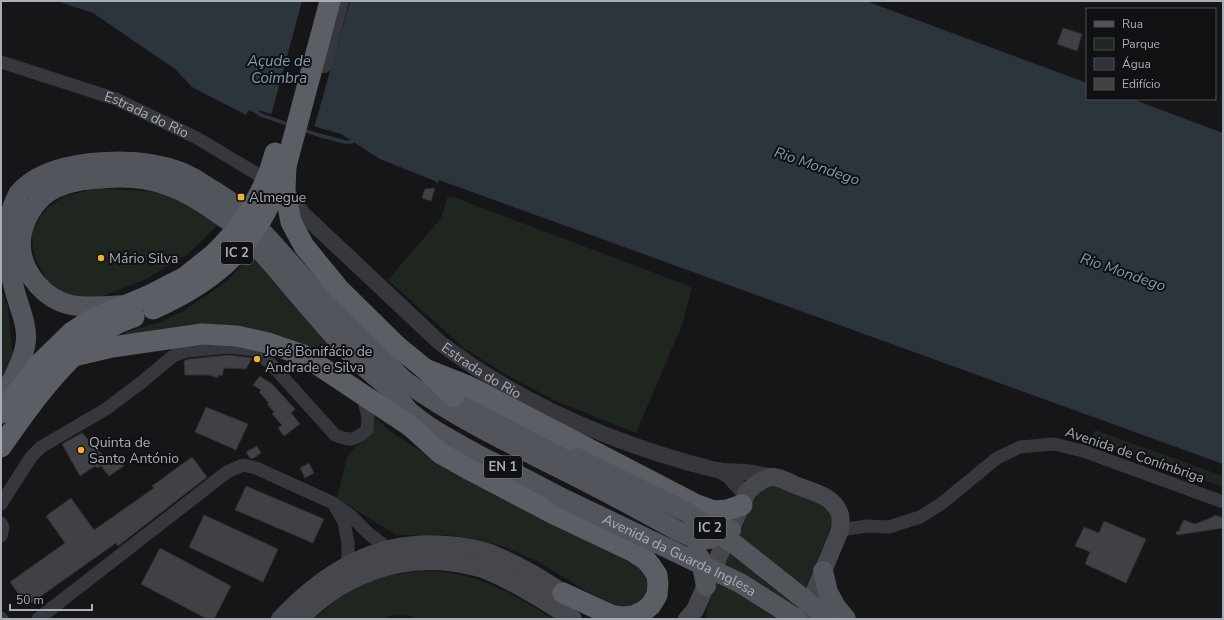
<svg xmlns="http://www.w3.org/2000/svg" width="1224" height="620" font-family="'Nunito Sans',sans-serif">
  <style>
    .green { fill: #1e261f }
    .water { fill: #2c353c }
    .pier { fill: #161618 }
    .lines { fill: none; stroke-linecap: round; stroke-linejoin: round }
    .stream { stroke: #2c353c; stroke-width: 3.5 }
    .building { fill: #404145; stroke: #303034 }
    .minor { stroke: #37383d; stroke-width: 13 }
    .tertiary { stroke: #37383d; stroke-width: 16 }
    .secondary { stroke: #45474d; stroke-width: 18 }
    .primary { stroke: #53555c; stroke-width: 20 }
    .trunk { stroke: #5b5e65; stroke-width: 21 }
    .primary-bridge { stroke: #53555c; stroke-width: 20 }
    .trunk-bridge { stroke: #5b5e65; stroke-width: 21 }
    .poi-dot { fill: #f2b134; stroke: #111113; stroke-width: 1.5 }
    .labels { text-anchor: middle; dominant-baseline: central; stroke-width: 4; stroke-linejoin: round; paint-order: stroke }
    .shield { fill: #111113; stroke: #7b7e86; stroke-width: 1 }
    .shield-label { font-size: 13px; font-weight: bold; fill: #a8adb8 }
    .street-label { font-size: 14px; fill: #a8adb8; stroke: #111113 }
    .poi-label { font-size: 14px; fill: #a8adb8; stroke: #111113; text-anchor: start }
    .water-label { font-size: 15px; font-style: italic; fill: #7f9bb3; stroke: #111113 }
  </style>
  <rect width="100%" height="100%" fill="#161618"/>
  <g class="green">
    <path d="M97,188L160,192L207,214L218,225L188,254L144,280L98,298L68,296L46,279L35,258L31,232L46,209L63,197Z"/>
    <path d="M453,197L692,287L682,325L636,433L556,401L510,377L465,349L388,280L441,218L447,198Z"/>
    <path d="M252,254L334,349V356L320,350L275,334L246,327L213,324L127,337L125,332L160,322L185,310L227,281Z"/>
    <path d="M1,289L8,307L13,358L1,376Z"/>
    <path d="M375,417L390,431L454,473L559,524L645,570C653,590 652,595 635,608L613,604L586,591L539,562L507,548L479,540L447,535H396L337,498L347,457L355,447L369,437L373,429Z"/>
    <path d="M1095,430L1223,476V487L1092,440Z"/>
    <path d="M778,484C792,491 825,500 831,515C832,517 832,522 832,524L793,619H706L707,607L751,499L767,485Z"/>
    <path d="M430,571C478,573 513,594 553,619H418L405,615H395L383,619H314C322,612 330,605 338,599C365,579 398,572 430,571Z"/>
  </g>
  <path class="water" d="M57,1H310L320,5L323,1H866L1087,83V99H1132L1223,133V464L439,180L437,184L435,181L380,159L341,134L261,111L252,112L249,110L246,115L192,87L175,69L93,13Z"/>
  <path class="pier" d="M302,1H314L334,7L321,1H350L314,128L271,116Z"/>
  <g class="lines">
    <g class="stream">
      <path d="M252,109L261,115L290,125"/>
      <path d="M303,130L322,136L345,142H352L354,139"/>
    </g>
  </g>
  <g class="building">
    <path d="M1063,28L1082,34L1077,51L1057,44Z"/>
    <path d="M435,188L431,201L422,198L425,189Z"/>
    <path d="M229,355L252,358L246,369L224,368L222,376L218,375V378L209,375H185L184,361L189,359Z"/>
    <path d="M260,376L272,384L295,409L291,413L300,424L284,436L278,428L282,425L272,414L274,412L267,404L269,403L259,392L261,390L253,385Z"/>
    <path d="M206,407L248,424L236,450L195,432Z"/>
    <path d="M82,433L108,461L115,455L124,466L109,476L101,466L97,468L95,466L80,476L62,444Z"/>
    <path d="M257,446L261,453L252,459L250,458L246,452Z"/>
    <path d="M192,457L207,477L118,546L116,543L27,606L10,582L65,543L46,516L71,498L94,530L154,488L152,486Z"/>
    <path d="M309,463L314,473L305,478L300,468Z"/>
    <path d="M246,486L324,519L313,543L235,510Z"/>
    <path d="M204,515L278,549L263,582L189,547Z"/>
    <path d="M1214,515L1223,518V528L1177,535L1176,532L1181,530L1179,529L1184,520L1195,524L1213,517Z"/>
    <path d="M1104,521L1146,539L1126,583L1085,564L1090,552L1075,546L1084,527L1099,533Z"/>
    <path d="M160,548L231,586L214,619H207L141,584Z"/>
  </g>
  <g class="lines">
    <g class="minor">
      <path id="s1" d="M1,62L116,99L197,138L272,183"/>
      <path d="M1,504L31,457L41,447L106,409L142,382L173,356L187,351L229,347L255,350L272,365L335,435C350,441 354,441 367,430L368,417L362,394"/>
      <path d="M336,508L344,522L348,543V564"/>
      <path d="M1,523L3,528L1,536"/>
      <path d="M840,530L867,526L889,527L920,517L941,504L997,458L1020,447L1054,444L1083,451L1223,502"/>
      <path d="M1,618L2,619"/>
      <path d="M38,619L227,472L243,465L256,468L333,503L350,515L369,534L389,549"/>
    </g>
    <g class="tertiary">
      <path d="M324,65L341,1"/>
      <path id="s2" d="M291,198L303,214L439,342C520,404 617,445 716,470C726,472 736,471 746,472C755,473 764,475 773,477"/>
      <path d="M719,470L729,476L746,495"/>
    </g>
    <g class="secondary">
      <path d="M280,619C325,571 378,539 446,545C460,546 474,548 487,552C519,564 547,582 575,601"/>
      <path d="M300,619C340,577 398,554 456,563C465,565 474,566 483,569C515,582 543,600 573,619"/>
      <path d="M687,619L695,610L747,492C754,485 761,479 771,477C778,476 788,482 795,485C810,491 832,495 839,512C842,518 840,524 840,530L804,617"/>
    </g>
    <g class="primary">
      <path d="M125,305C107,306 88,308 71,305C45,299 24,275 21,249C19,225 34,198 56,188C73,180 91,179 109,178C153,175 185,189 220,215C229,221 239,227 246,235C272,262 295,292 320,320C333,335 346,350 360,363C370,372 381,381 391,390C398,397 403,405 410,412C432,431 459,444 484,458C509,470 534,483 558,496"/>
      <path d="M439,390L577,458"/>
      <path d="M1,400C11,382 24,361 26,340C27,328 23,316 19,305C7,267 0,230 18,194C35,173 65,166 91,163C120,160 153,161 181,172C190,176 199,181 208,187C217,193 228,199 237,207C251,219 263,233 276,247C294,267 312,288 330,308C344,324 362,338 378,353C387,362 396,374 406,382C454,416 505,441 557,467C598,487 638,509 678,531L699,540L709,539L731,530"/>
      <path d="M696,552L701,560L706,586"/>
      <path d="M823,571L828,592L836,607L846,619"/>
    </g>
    <g class="trunk">
      <path d="M286,166L330,1"/>
      <path d="M398,347L425,369L454,397"/>
      <path d="M74,356L112,347L202,334L237,336L268,343L303,355L410,426L440,453L470,470L552,513L632,551L646,560L651,566L657,575L658,584L657,595L651,605L644,611L633,616L623,617L611,615L563,593"/>
      <path d="M425,369L468,386L695,504L714,511L727,510L742,505"/>
      <path d="M1,413L40,363L72,332L89,321L148,296L185,277L214,254"/>
      <path d="M1,447C28,408 58,366 96,336C104,329 124,320 134,317"/>
    </g>
    <g class="primary-bridge">
      <path d="M577,458L686,512L737,546L829,619"/>
      <path id="s3" d="M558,496L740,583L797,619"/>
    </g>
    <g class="trunk-bridge">
      <path d="M286,166L285,191L291,222L304,246L339,289L398,347"/>
      <path d="M214,254C242,226 265,193 275,153"/>
      <path d="M153,309C219,280 257,244 282,175"/>
    </g>
  </g>
  <g class="poi-dot">
    <rect x="237" y="193" width="8" height="8" rx="2"/>
    <circle cx="101" cy="258" r="4"/>
    <circle cx="257" cy="359" r="4"/>
    <circle cx="81" cy="450" r="4"/>
  </g>
  <g class="labels">
    <g class="shield">
      <rect x="221" y="242" width="32" height="22" rx="3"/>
      <rect x="484" y="456" width="38" height="22" rx="3"/>
      <rect x="694" y="517" width="32" height="22" rx="3"/>
    </g>
    <g class="shield-label">
      <text x="237" y="253">IC 2</text>
      <text x="503" y="467">EN 1</text>
      <text x="710" y="528">IC 2</text>
    </g>
    <g class="street-label">
      <text stroke="none"><textPath href="#s1" startOffset="155">Estrada do Rio</textPath></text>
      <text stroke="none"><textPath href="#s2" startOffset="258">Estrada do Rio</textPath></text>
      <text transform="translate(1135 455) rotate(19)">Avenida de Conímbriga</text>
      <text stroke="none"><textPath href="#s3" startOffset="135">Avenida da Guarda Inglesa</textPath></text>
    </g>
    <g class="poi-label">
      <text x="249" y="197">Almegue</text>
      <text x="109" y="258">Mário Silva</text>
      <text x="265" y="351">José Bonifácio de<tspan x="265" dy="16">Andrade e Silva</tspan></text>
      <text x="89" y="442">Quinta de<tspan x="89" dy="16">Santo António</tspan></text>
    </g>
    <g class="water-label">
      <text x="279" y="61">Açude de<tspan x="279" dy="17">Coimbra</tspan></text>
      <text transform="translate(817 166) rotate(19)">Rio Mondego</text>
      <text transform="translate(1123 272) rotate(19)">Rio Mondego</text>
    </g>
  </g>
  <rect width="1224" height="620" fill="none" stroke="#a8adb8" stroke-width="4"/>
  <rect x="1086" y="8" width="130" height="92" fill="#111113" stroke="#4d4f55"/>
  <rect x="1094" y="21" width="20" height="6" fill="#53555c" stroke="#4d4f55"/>
  <text x="1122" y="28" font-size="12" fill="#a8adb8">Rua</text>
  <rect x="1094" y="38" width="20" height="12" fill="#1e261f" stroke="#4d4f55"/>
  <text x="1122" y="48" font-size="12" fill="#a8adb8">Parque</text>
  <rect x="1094" y="58" width="20" height="12" fill="#2c353c" stroke="#4d4f55"/>
  <text x="1122" y="68" font-size="12" fill="#a8adb8">Água</text>
  <rect x="1094" y="78" width="20" height="12" fill="#404145" stroke="#4d4f55"/>
  <text x="1122" y="88" font-size="12" fill="#a8adb8">Edifício</text>
  <path d="M10 604v6h82v-6" fill="none" stroke="#a8adb8" stroke-width="2"/>
  <text x="16" y="604" font-size="12" fill="#a8adb8" stroke="#111113" stroke-width="3" paint-order="stroke">50 m</text>
</svg>
